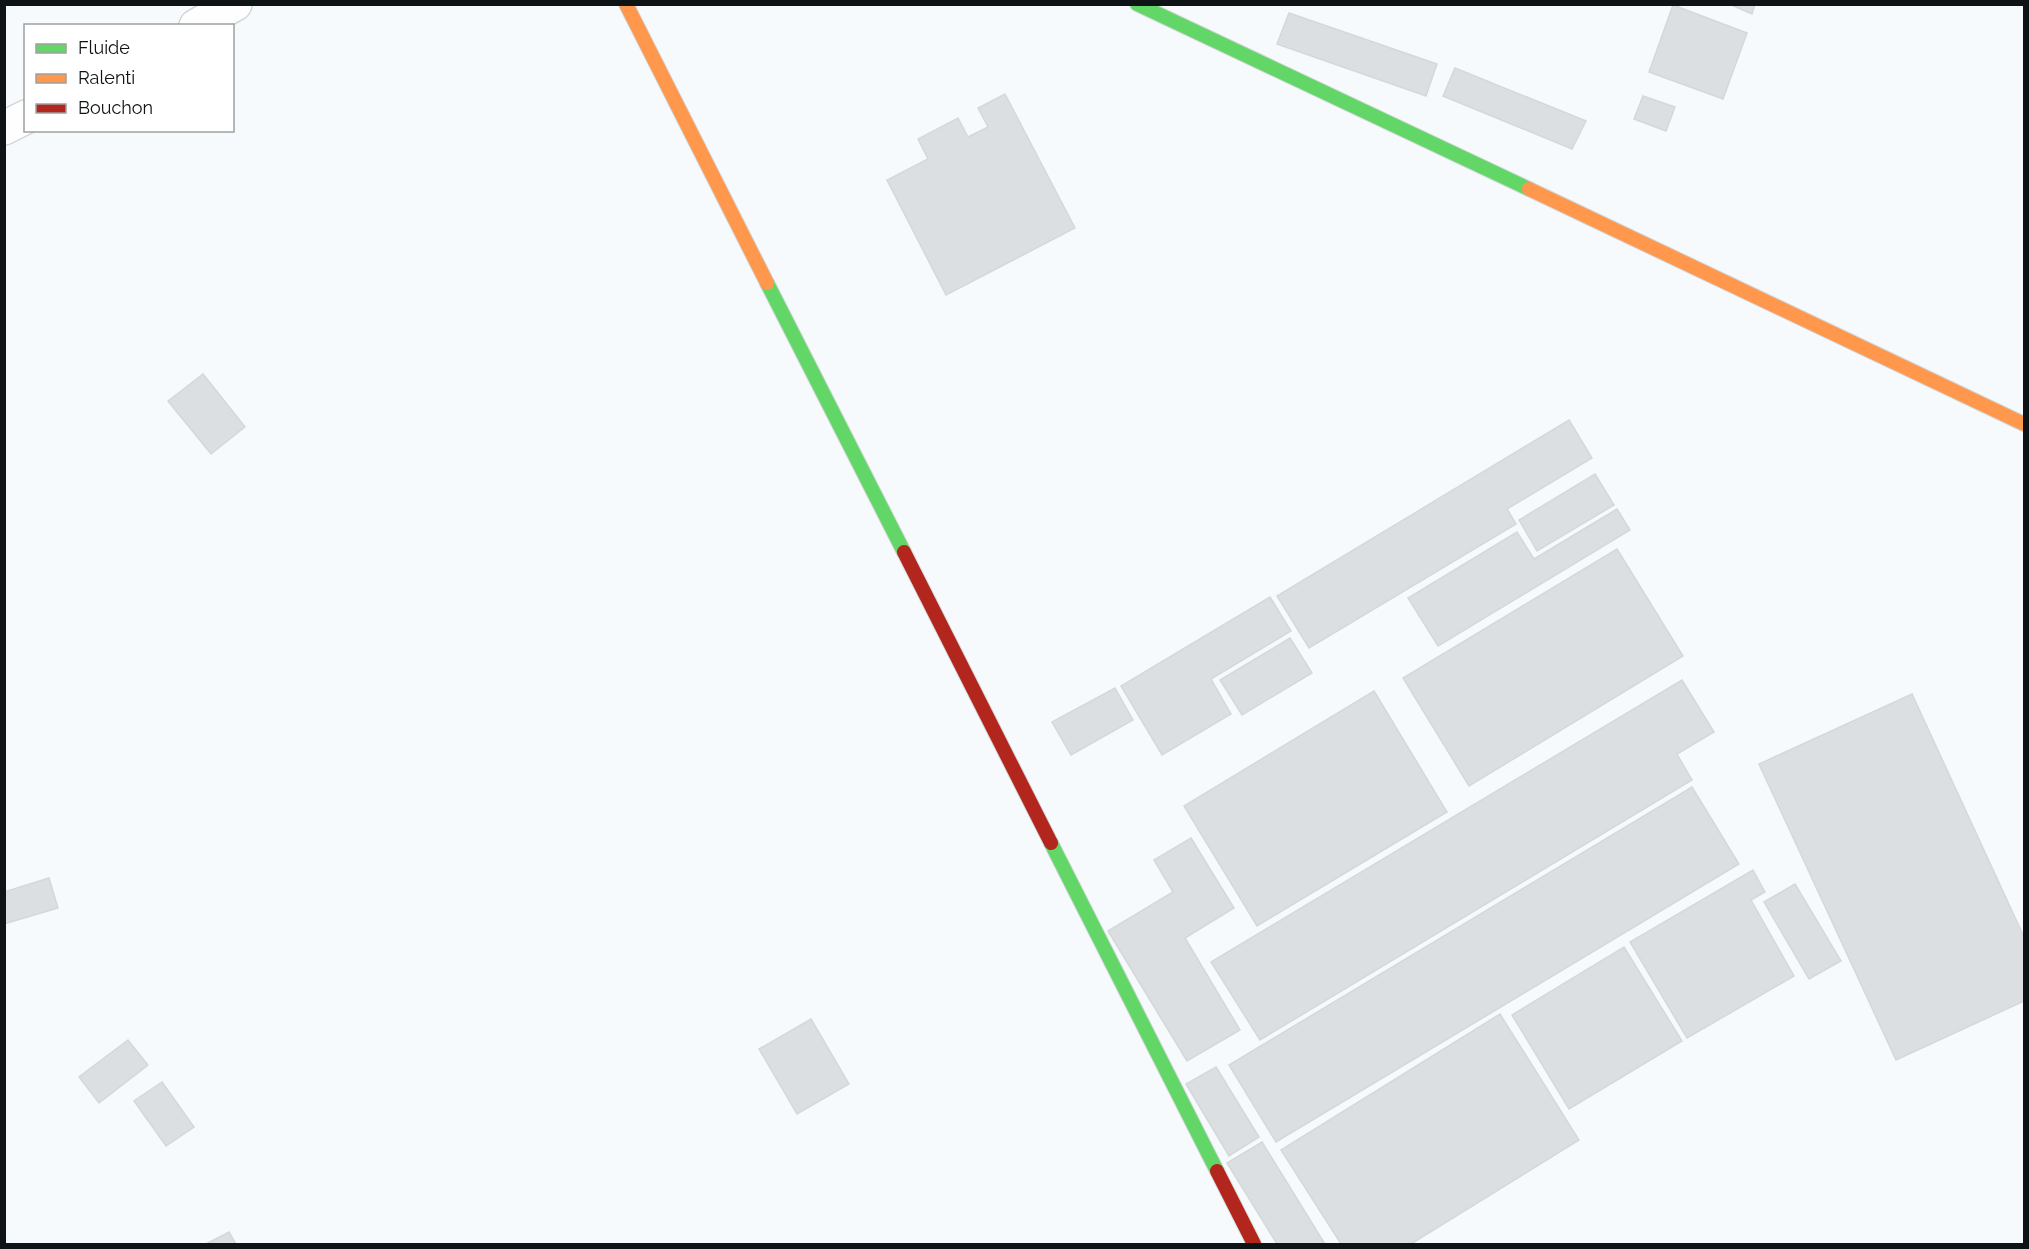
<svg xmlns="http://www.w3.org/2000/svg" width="2029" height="1249" font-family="Raleway,sans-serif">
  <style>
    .building { fill: #dbdfe1; stroke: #d5d8db; stroke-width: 1.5 }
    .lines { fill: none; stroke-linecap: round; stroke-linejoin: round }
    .street-casing { stroke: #d2d7d9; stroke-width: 36 }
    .fast-casing { stroke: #d2d7d9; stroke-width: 16 }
    .slow-casing { stroke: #d2d7d9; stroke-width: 16 }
    .jam-casing { stroke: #d2d7d9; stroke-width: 16 }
    .street { stroke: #fefeff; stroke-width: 33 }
    .fast { stroke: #63d668; stroke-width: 14 }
    .slow { stroke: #ff974d; stroke-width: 14 }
    .jam { stroke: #b3261e; stroke-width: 14 }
  </style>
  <rect width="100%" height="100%" fill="#f7fafc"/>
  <g class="building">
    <path d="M1729,4H1755L1752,14Z"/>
    <path d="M1673,5L1747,33L1723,99L1649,72Z"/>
    <path d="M1289,13L1437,64L1426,96L1277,44Z"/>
    <path d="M1455,68L1586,121L1572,149L1443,96Z"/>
    <path d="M1005,94L1075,228L946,295L887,180L928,159L918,139L958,118L968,137L988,127L978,108Z"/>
    <path d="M1643,96L1675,107L1666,131L1634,119Z"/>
    <path d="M203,374L245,427L211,454L168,401Z"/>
    <path d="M1569,420L1592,458L1507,509L1516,524L1309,648L1277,596Z"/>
    <path d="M1595,474L1614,505L1537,551L1519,520Z"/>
    <path d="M1617,509L1630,530L1438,646L1408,598L1517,532L1534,559Z"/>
    <path d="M1617,549L1683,656L1469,786L1403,678Z"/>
    <path d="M1270,597L1291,631L1211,679L1231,714L1162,755L1121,686Z"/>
    <path d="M1290,638L1312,673L1242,715L1220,680Z"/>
    <path d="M1682,680L1714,732L1677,754L1692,780L1260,1040L1211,962Z"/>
    <path d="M1115,688L1133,720L1071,755L1052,722Z"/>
    <path d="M1374,691L1447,812L1257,926L1184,806Z"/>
    <path d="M1912,694L2024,937V1001L1896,1060L1759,764Z"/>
    <path d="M1692,787L1739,864L1276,1142L1229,1065Z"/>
    <path d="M1191,838L1234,908L1185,938L1240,1030L1187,1061L1108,931L1173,892L1154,860Z"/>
    <path d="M1753,870L1765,892L1751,900L1794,976L1687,1038L1630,942Z"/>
    <path d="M49,878L58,908L4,924V892Z"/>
    <path d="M1795,884L1841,961L1809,979L1764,902Z"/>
    <path d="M1624,947L1682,1041L1569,1109L1512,1015Z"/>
    <path d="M1500,1014L1579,1140L1411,1244H1341L1281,1150Z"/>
    <path d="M811,1019L849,1084L797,1114L759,1049Z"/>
    <path d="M128,1040L148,1065L99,1103L79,1077Z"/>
    <path d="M1216,1067L1259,1137L1229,1156L1186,1084Z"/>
    <path d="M162,1082L194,1127L166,1146L134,1101Z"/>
    <path d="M1262,1142L1325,1244H1277L1227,1163Z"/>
    <path d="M229,1232L236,1244H206Z"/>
  </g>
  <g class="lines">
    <defs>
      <g id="street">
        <path d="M196,26L235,4"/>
        <path d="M4,128L26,117"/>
      </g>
      <g id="fast">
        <path d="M1137,4L1529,189"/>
        <path d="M767,283L904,552"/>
        <path d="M1051,843L1217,1171"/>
      </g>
      <g id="slow">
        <path d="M626,4L767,283"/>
        <path d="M1529,189L2024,424"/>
      </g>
      <g id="jam">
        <path d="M904,552L1051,843"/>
        <path d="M1217,1171L1254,1244"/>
      </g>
    </defs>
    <use href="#street" class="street-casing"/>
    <use href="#fast" class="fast-casing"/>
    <use href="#slow" class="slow-casing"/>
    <use href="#jam" class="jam-casing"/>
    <use href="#street" class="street"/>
    <use href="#fast" class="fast"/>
    <use href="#slow" class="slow"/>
    <use href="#jam" class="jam"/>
  </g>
  <rect width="2029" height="1249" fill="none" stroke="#0e1315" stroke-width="12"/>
  <rect x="24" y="24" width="210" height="108" fill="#ffffff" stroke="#9fa1a1" stroke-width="1.5"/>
  <rect x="36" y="44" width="30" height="9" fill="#63d668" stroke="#9fa1a1" stroke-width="1.5"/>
  <text x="78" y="54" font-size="18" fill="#0e1315">Fluide</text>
  <rect x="36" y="74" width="30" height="9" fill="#ff974d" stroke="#9fa1a1" stroke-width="1.5"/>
  <text x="78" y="84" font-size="18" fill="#0e1315">Ralenti</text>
  <rect x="36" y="104" width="30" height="9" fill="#b3261e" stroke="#9fa1a1" stroke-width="1.5"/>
  <text x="78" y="114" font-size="18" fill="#0e1315">Bouchon</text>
</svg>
